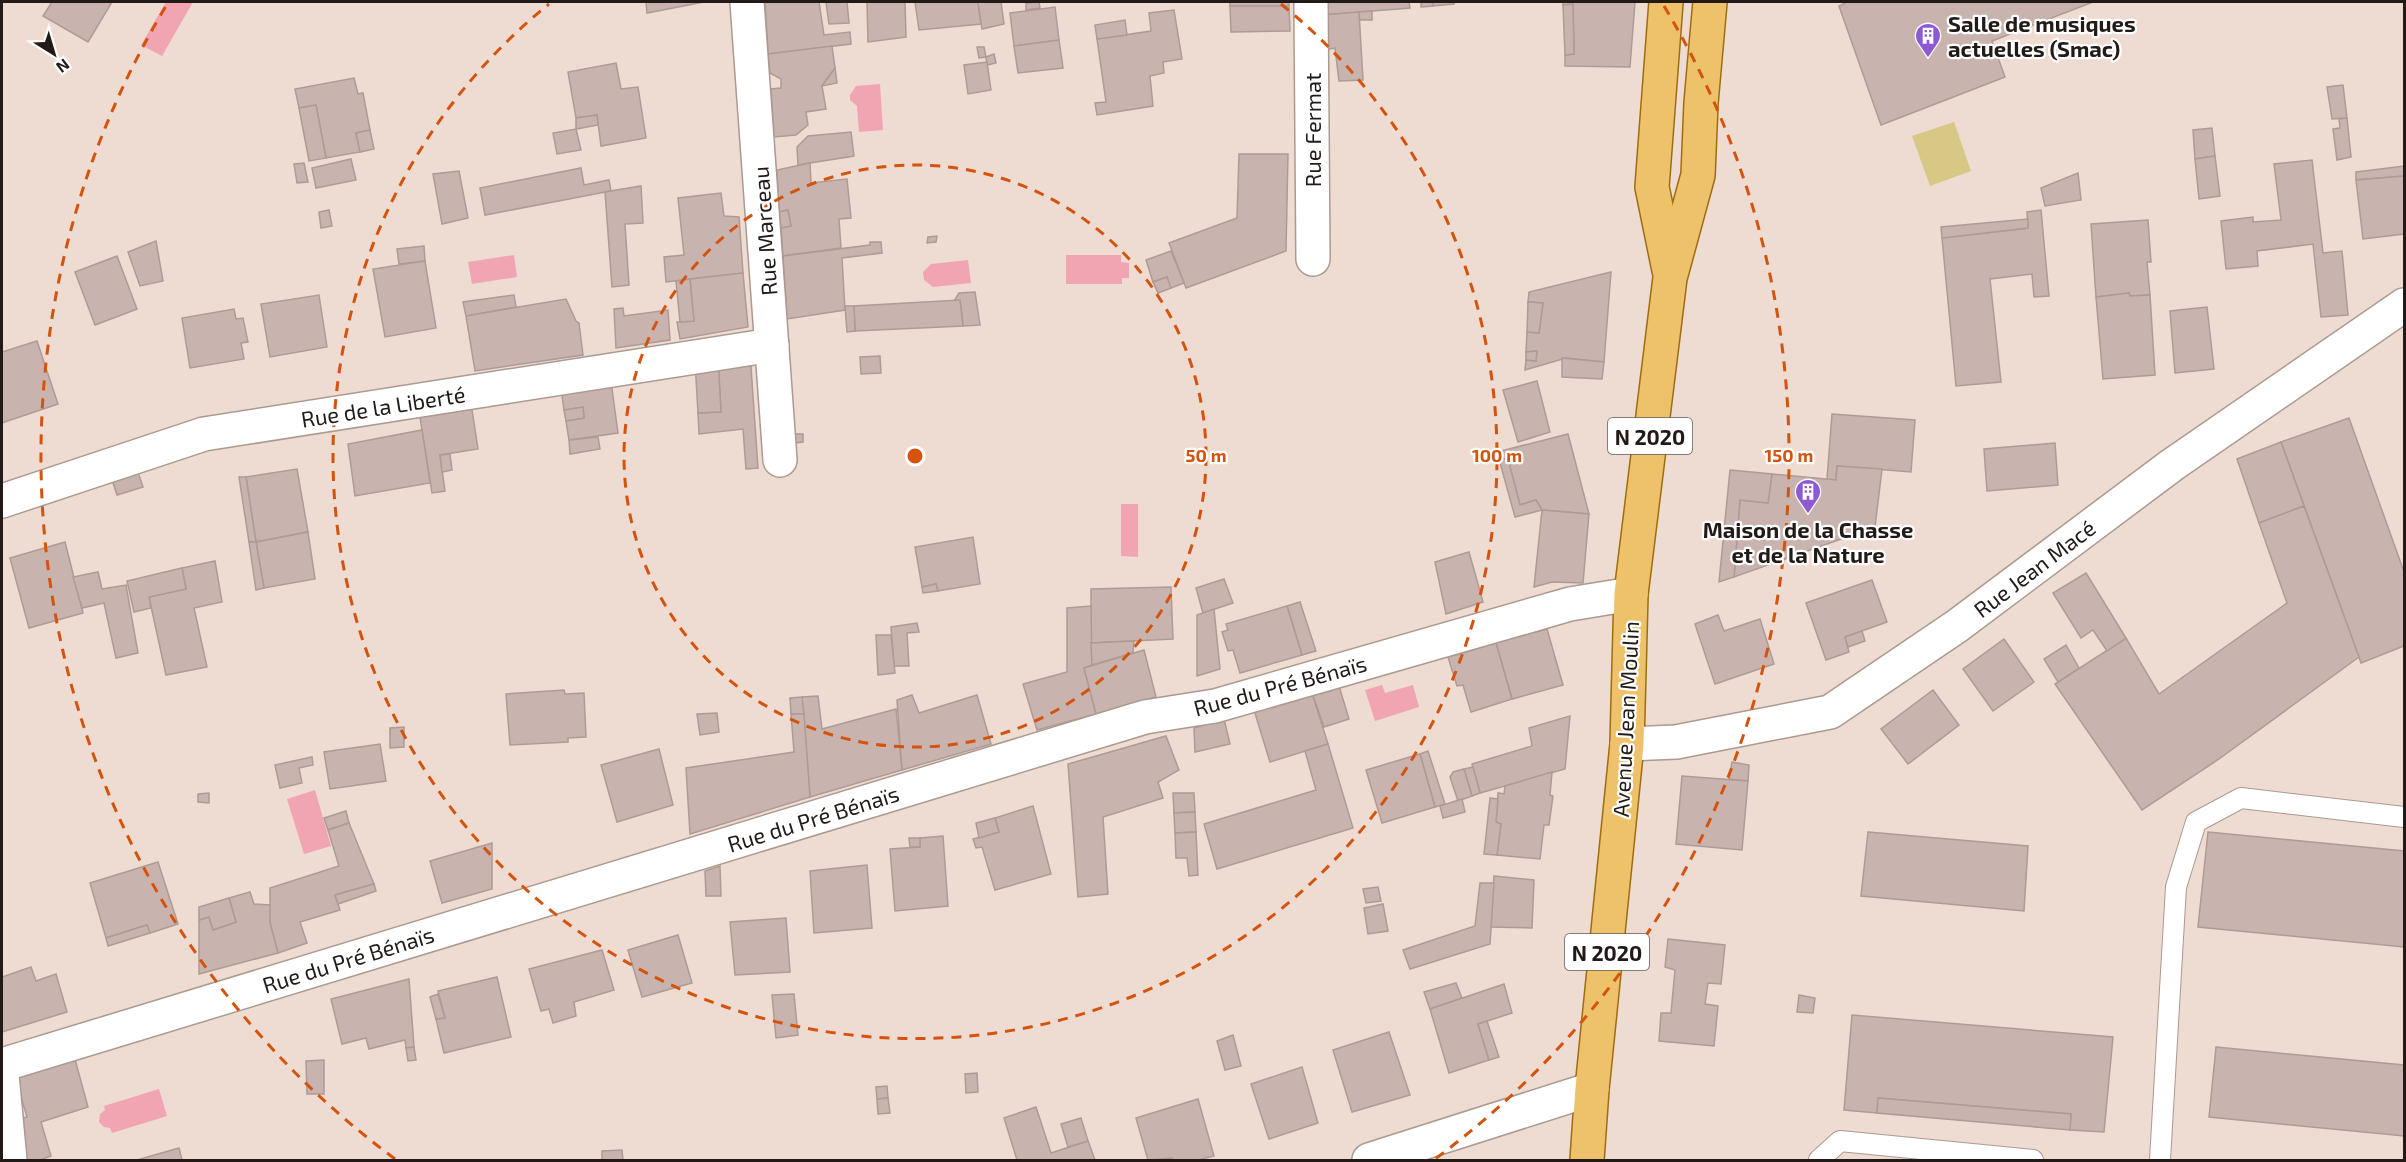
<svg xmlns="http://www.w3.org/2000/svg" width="2406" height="1162" font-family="'Exo 2',sans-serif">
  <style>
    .green { fill: #d7c886 }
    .water { fill: #f1a5b3 }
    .building { fill: #c9b3af; stroke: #af9a96; stroke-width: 1.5 }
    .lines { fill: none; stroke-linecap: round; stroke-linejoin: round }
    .lane-casing { stroke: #ab9a90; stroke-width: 22 }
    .street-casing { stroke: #ab9a90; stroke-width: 36 }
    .primary-casing { stroke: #9f6d0e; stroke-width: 36 }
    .lane { stroke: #fff; stroke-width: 20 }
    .street { stroke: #fff; stroke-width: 33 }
    .primary { stroke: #eec26b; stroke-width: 33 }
    .ring { fill: none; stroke: #d4530d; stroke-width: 3; stroke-dasharray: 10 8 }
    .labels { text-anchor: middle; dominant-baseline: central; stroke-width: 4.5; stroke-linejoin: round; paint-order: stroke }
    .shield { fill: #fff; stroke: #645f5d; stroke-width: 1.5 }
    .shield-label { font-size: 21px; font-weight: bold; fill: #211a17 }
    .poi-label { font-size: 22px; font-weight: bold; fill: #211a17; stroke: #fff; text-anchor: start }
    .street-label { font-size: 22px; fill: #211a17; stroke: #fff }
    .centre { fill: #d4530d; stroke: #fff; stroke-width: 3 }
    .ring-label { font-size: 18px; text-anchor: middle; font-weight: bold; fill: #d4530d; stroke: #fff; stroke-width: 4.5; stroke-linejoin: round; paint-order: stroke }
  </style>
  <rect width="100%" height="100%" fill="#eedbd1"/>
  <path class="green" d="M1954,122L1971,171L1930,186L1912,136Z"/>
  <g class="water">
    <path d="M166,2H193L162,56L141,45Z"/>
    <path d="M880,84L883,130L859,132L857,106L850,100V95L856,86Z"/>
    <path d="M514,255L517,277L472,284L468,262Z"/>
    <path d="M1066,255H1121V262L1129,263V278H1122V284H1066Z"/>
    <path d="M968,260L971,283L933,287L924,280L923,272L931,264Z"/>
    <path d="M1121,504H1138V557L1121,556Z"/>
    <path d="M1382,685L1385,693L1413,685L1419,707L1375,721L1365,690Z"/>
    <path d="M315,790L331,846L304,854L287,799Z"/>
    <path d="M159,1089L167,1116L112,1133L110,1128L104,1127L99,1122L100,1114L105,1110L104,1106Z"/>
  </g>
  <g class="building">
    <path d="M52,2H112L88,42L43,16Z"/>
    <path d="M646,2H704L647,13Z"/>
    <path d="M765,2H819L824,35L850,32L851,44L768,54Z"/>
    <path d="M826,2H847L849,23L829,24Z"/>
    <path d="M867,2H905L906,37L868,42Z"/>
    <path d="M915,2H978L981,24L919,30Z"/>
    <path d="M978,2H1001L1004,24L982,29Z"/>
    <path d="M1039,2L1040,8L1026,10V3Z"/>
    <rect x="1230" y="2" width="59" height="4"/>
    <path d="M1323,2H1409L1410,8L1323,15Z"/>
    <path d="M1421,2H1433V6L1421,7Z"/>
    <path d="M1433,2H1454V4L1433,6Z"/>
    <path d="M1563,2H1635L1630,67L1565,66V55L1574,54L1573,4L1563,5Z"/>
    <path d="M1847,2H2093L1992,41L2005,77L1881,125L1839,6Z"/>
    <path d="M1573,4L1574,54L1565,55L1563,5Z"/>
    <path d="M1230,6H1289L1290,31L1231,32Z"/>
    <path d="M1055,7L1059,40L1014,46L1010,13Z"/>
    <path d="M1174,10L1182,59L1163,62L1164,73L1150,76L1153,106L1097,115L1095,103L1106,102L1097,39L1151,31L1149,13Z"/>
    <path d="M1372,11V20H1359V12Z"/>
    <path d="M1359,12L1363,80L1339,81L1335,48L1323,50V15Z"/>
    <path d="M1125,20L1127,35L1097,39L1095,25Z"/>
    <path d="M1059,40L1063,68L1018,73L1014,46Z"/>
    <path d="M832,46L835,68L822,86L826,109L806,112L808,125L796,135L774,137L771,89L781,88V79L770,73L768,54Z"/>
    <path d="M977,47H984L986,57L979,58Z"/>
    <path d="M994,54L996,63L987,65L986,57Z"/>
    <path d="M987,62L991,90L968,94L964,65Z"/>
    <path d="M616,63L621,89L638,87L646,138L601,146L597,115L576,118L568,72Z"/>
    <path d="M835,68L837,83L822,86Z"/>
    <path d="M354,78L358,94L363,93L370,130L356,133L360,152L326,158L316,105L299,108L295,89Z"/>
    <path d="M2343,85L2347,118L2332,119L2327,87Z"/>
    <path d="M316,105L326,158L309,161L299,108Z"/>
    <path d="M597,115L598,125L576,129V118Z"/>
    <path d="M2347,118L2351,157L2337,160L2333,129L2340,128L2339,119Z"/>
    <path d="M2212,128L2215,156L2195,159L2193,130Z"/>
    <path d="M576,129L581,150L557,154L553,133Z"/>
    <path d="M370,130L374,149L360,152L356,133Z"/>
    <path d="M851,132L854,156L798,165L797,147L808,136Z"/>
    <path d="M1239,154H1288L1286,251L1186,288L1169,243L1237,218Z"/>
    <path d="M2215,156L2220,196L2199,199L2195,159Z"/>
    <path d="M351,159L356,180L316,188L312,168Z"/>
    <path d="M2312,160L2323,253L2342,251L2348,315L2321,317L2313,244L2257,251L2258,266L2226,269L2221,221L2253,217V222L2281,220L2274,164Z"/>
    <path d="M304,163L308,182L297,183L294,164Z"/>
    <path d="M810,163L811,183L847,179L851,218L839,219L841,248L783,256L781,228L791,226L788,210L779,212L777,170Z"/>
    <path d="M2404,166V176L2356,180V172Z"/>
    <path d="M581,168L584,185L609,180L611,191L485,215L480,188Z"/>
    <path d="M459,171L468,218L442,224L433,174Z"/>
    <path d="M2078,173L2081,200L2045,206L2041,188Z"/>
    <path d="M2404,176V234L2363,239L2356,180Z"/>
    <path d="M641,186L643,223L625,224L629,285L612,287L605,192Z"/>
    <path d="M721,193L724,216L739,217L743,273L666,282L664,257L684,255L678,198Z"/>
    <path d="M329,210L332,226L321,228L319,212Z"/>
    <path d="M788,210L791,226L781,228L779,212Z"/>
    <path d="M2041,210L2049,296L2034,297L2032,274L1990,279L2001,382L1956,386L1942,238L2028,228L2027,212Z"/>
    <path d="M2028,219V228L1942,238L1941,227Z"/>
    <path d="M2148,220L2151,262H2147L2150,295L2130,296L2129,293L2096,297L2091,224Z"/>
    <path d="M937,236L936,242L927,243L928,237Z"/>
    <path d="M156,241L163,281L140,286L128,252Z"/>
    <path d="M870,242H881L882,253L842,258L845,310L787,319L783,256L870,245Z"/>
    <path d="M424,246L425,261L399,264L397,249Z"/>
    <path d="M1171,251L1184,283L1171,288L1167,277L1153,282L1146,260Z"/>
    <path d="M117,256L137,309L95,325L75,272Z"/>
    <path d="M425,261L436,328L385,337L373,269Z"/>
    <path d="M1611,272L1604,362L1566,358L1525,370L1526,360L1536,361L1537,351L1526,352L1527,332L1539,333L1543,303L1528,302L1529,292Z"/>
    <path d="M743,273L748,327L680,339L677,322L694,321L690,279Z"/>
    <path d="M1167,277L1171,288L1158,293L1153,282Z"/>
    <path d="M690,279L694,321L680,322L676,281Z"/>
    <path d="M975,292L980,325L963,326L960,300L954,301L959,293Z"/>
    <path d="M2129,293L2130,296L2150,295L2155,375L2103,379L2096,297Z"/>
    <path d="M319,295L327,347L270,357L261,304Z"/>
    <path d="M514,295L516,307L466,316L463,302Z"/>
    <path d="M566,299L576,321L579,323L583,355L475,371L466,316Z"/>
    <path d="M960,300L963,326L855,331L854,306Z"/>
    <path d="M1528,302L1543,303L1539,333L1527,332Z"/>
    <path d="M845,306H854L855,331L847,332Z"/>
    <path d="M2207,307L2214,369L2175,373L2170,311Z"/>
    <path d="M623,308L624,316L668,310L670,340L616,348L614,309Z"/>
    <path d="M234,309L236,319L243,318L248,342L241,343L244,359L190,368L182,318Z"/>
    <path d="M37,341L58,404L2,423V352Z"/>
    <path d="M1537,351L1536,361L1526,360V352Z"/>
    <path d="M750,353L758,468L746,469L743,429L699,434L698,413L721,412L718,358Z"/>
    <path d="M880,356L881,373L861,374L860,357Z"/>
    <path d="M718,358L721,412L698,413L695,361Z"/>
    <path d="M1562,358L1604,362L1602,379L1562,377Z"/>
    <path d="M610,374L618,433L569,440L566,421L584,418L583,407L564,410L560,381Z"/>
    <path d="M1537,381L1550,432L1518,442L1503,390Z"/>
    <path d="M470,397L478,449L440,455L445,491L432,493L418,405Z"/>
    <path d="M583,407L584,418L566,421L564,410Z"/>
    <path d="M1832,414L1915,420L1911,472L1837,466L1836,480L1827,479Z"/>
    <path d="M2349,418L2404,572V646L2361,663L2281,442Z"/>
    <path d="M422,430L430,483L355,496L348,444Z"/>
    <path d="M794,434H803V442L795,443Z"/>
    <path d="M1568,434L1589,514L1542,510L1536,500L1520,505L1508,459H1499L1497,452Z"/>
    <path d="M598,437L600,449L570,454L569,440Z"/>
    <path d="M2281,442L2304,506L2259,523L2237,459Z"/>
    <path d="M2055,443L2058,485L1987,491L1984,449Z"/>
    <path d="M450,454L452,470L442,472L440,455Z"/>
    <path d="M1499,459H1508L1520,505L1536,500L1542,510L1515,517Z"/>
    <path d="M134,461L143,487L117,495L109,470Z"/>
    <path d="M1837,466L1882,469L1875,527L1734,577L1740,500L1768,503L1772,474L1836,480Z"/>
    <path d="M297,469L308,532L256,542L246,477Z"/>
    <path d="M1730,470L1772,474L1768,503L1740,500L1734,577L1719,582Z"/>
    <path d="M239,477H246L256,542H249Z"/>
    <path d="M2304,506L2359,657L2219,759L2142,810L2055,684L2126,638L2159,694L2287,603L2259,523Z"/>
    <path d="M1542,510L1589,514L1583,583L1552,582L1534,587Z"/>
    <path d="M308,532L315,579L264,588L256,542Z"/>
    <path d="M973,537L980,584L938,591L936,584L922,587L915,547Z"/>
    <path d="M65,542L83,613L29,628L10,558Z"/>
    <path d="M249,542H256L264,588L256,590Z"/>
    <path d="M1469,552L1483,602L1446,614L1435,562Z"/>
    <path d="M215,561L222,602L194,608L207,667L166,675L149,597L186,589L182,568Z"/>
    <path d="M182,568L186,589L149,597L151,608L134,612L127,581Z"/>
    <path d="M98,572L102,589L126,585L138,653L116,658L104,603L82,608L73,577Z"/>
    <path d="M2086,573L2126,638L2107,651L2093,630L2081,638L2053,593Z"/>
    <path d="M1224,579L1233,603L1203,613L1196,588Z"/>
    <path d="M1872,580L1887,622L1845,637L1849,652L1826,660L1806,603Z"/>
    <path d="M936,584L938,591L923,593L922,587Z"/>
    <path d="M1171,587L1173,639L1091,643V589Z"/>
    <path d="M1300,602L1316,651L1302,655L1287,606Z"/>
    <path d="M1091,606L1092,665L1084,668L1096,714L1037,730L1023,684L1067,672V608Z"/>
    <path d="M1287,606L1302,655L1240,673L1233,650L1228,651L1222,632L1228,630L1226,624Z"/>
    <path d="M1214,609L1220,669L1197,676V615Z"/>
    <path d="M1718,615L1724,631L1760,619L1774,664L1715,684L1695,624Z"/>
    <path d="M917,623L919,632L907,633L909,666H894L891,627Z"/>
    <path d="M1547,629L1563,685L1512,699L1496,643Z"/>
    <path d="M1862,631L1865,641L1848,647L1845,637Z"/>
    <path d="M876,635H891L895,673L878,675Z"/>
    <path d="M2004,639L2034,682L1993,711L1963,669Z"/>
    <path d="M1134,641L1133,653L1092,665L1091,643Z"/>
    <path d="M1496,643L1512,699L1471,712L1463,685L1457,686L1448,657Z"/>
    <path d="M2066,645L2079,668L2058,682L2044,659Z"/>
    <path d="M1144,650L1156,697L1096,714L1084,668Z"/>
    <path d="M1339,686L1349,719L1324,727L1312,693Z"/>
    <path d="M564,690L565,694L584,693L586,737L568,738V742L510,745L506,694Z"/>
    <path d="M1933,690L1959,725L1908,764L1881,729Z"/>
    <path d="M1312,693L1328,744L1270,762L1254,710Z"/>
    <path d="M912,695L919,713L977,695L991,744L902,770L897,700Z"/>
    <path d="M818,696L822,729L896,709L902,770L810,797L802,697Z"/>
    <path d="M802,697L804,714H791L790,698Z"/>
    <path d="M717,713L719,732L700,735L697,714Z"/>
    <path d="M791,714H804L810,797L690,834L686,768L794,752Z"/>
    <path d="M1570,716L1565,769L1480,793L1472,764L1532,746L1529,728Z"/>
    <path d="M1224,719L1230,744L1195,752L1194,728Z"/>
    <path d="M404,727V747L390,748V728Z"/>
    <path d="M1166,736L1179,770L1158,782L1163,798L1103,817L1108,894L1078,897L1068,764Z"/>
    <path d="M380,744L386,781L330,789L324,752Z"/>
    <path d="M1328,744L1353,828L1217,869L1204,824L1316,790L1305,751Z"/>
    <path d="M659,749L673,805L617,822L601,765Z"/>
    <path d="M1428,751L1445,804L1435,807L1420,754Z"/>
    <path d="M1420,754L1435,807L1382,823L1366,770Z"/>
    <path d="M312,757L313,765L299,768L302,783L280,788L275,765Z"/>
    <path d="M1732,762L1749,765L1748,781L1729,779Z"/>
    <path d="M1473,767L1480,793L1472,796L1464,769Z"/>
    <path d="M1464,769L1472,796L1458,801L1450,777L1453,772Z"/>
    <path d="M1552,772L1550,795L1553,796L1549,825H1544L1540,859L1497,855L1501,824L1496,822L1498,793L1504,794L1505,786Z"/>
    <path d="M1682,776L1748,781L1742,850L1676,844Z"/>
    <path d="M209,793V803L198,802V794Z"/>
    <path d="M1173,793H1194L1195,812L1174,813Z"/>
    <path d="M1490,798L1498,799L1496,822L1501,824L1497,855L1484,854Z"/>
    <path d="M1462,799L1465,812L1443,818L1440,806Z"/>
    <path d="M1033,806L1051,874L995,890L982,847L976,848L973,839L999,832L995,818Z"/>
    <path d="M346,811L349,823L328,830L324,818Z"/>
    <path d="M1195,812L1196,832L1175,833L1174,813Z"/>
    <path d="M995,818L999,832L979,838L976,823Z"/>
    <path d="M349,823L374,884L335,895L340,910L300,922L307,943L278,953L270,923V888L339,866L328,830Z"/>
    <path d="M1196,832L1198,875L1189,876L1187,858H1176L1175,833Z"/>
    <path d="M1868,832L2028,846L2024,911L1861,896Z"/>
    <path d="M2208,832L2404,851V947L2198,927Z"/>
    <path d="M943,836L948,906L895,911L890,849L920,847V838Z"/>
    <path d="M909,838H920V847H910Z"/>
    <path d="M492,843V889L442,903L430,861Z"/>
    <path d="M158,862L178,924L150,933L147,925L106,938L90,883Z"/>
    <path d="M867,865L872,928L814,933L810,871Z"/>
    <path d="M720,866L721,896H706L705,871Z"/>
    <path d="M1494,876L1534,880L1532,928L1490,927Z"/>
    <path d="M1480,883H1494L1490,944L1410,969L1403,950L1475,926Z"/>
    <path d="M374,884L376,891L338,904L335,895Z"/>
    <path d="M1378,887L1381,901L1366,903L1363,889Z"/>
    <path d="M250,892L254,904L270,905V923L278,953L199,974V920L209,917L213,930L236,922L229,898Z"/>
    <path d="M229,898L236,922L213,930L209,917L199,920V907Z"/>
    <path d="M1383,904L1388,931L1368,934L1364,908Z"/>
    <path d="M786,918L790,972L735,975L730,922Z"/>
    <path d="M147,925L150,933L108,946L106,938Z"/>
    <path d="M678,935L692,983L642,997L628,950Z"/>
    <path d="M1668,939L1725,945L1721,984L1708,983L1705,1004L1718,1006L1714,1046L1659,1041L1661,1013H1671L1675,970L1665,967Z"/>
    <path d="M602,950L614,990L574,1002L576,1016L553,1023L549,1009L541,1011L529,969Z"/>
    <path d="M31,967L36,981L56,974L67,1012L2,1032V977Z"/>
    <path d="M497,977L511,1037L444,1053L436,1019L445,1018L438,991Z"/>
    <path d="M409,979L414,1047L406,1048L405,1040L369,1049L366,1038L342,1044L331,999Z"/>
    <path d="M1456,983L1462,998L1430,1009L1424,992Z"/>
    <path d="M1504,984L1512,1013L1478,1024L1489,1060L1449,1073L1430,1009Z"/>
    <path d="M438,994L445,1018L436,1019L430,997Z"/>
    <path d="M794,994L798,1035L776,1038L772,995Z"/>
    <path d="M1799,995L1815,998L1813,1013L1797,1012Z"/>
    <path d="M1852,1015L2113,1037L2104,1132L2070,1130L2071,1114L1878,1098L1877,1113L1844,1110Z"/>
    <path d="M1487,1021L1499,1057L1489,1060L1478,1024Z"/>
    <path d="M1389,1032L1410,1095L1352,1112L1333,1050Z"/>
    <path d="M1233,1035L1241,1066L1225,1070L1217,1041Z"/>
    <path d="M414,1047L416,1060L408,1061L406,1048Z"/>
    <path d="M2216,1047L2404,1065V1136L2209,1117Z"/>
    <path d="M73,1052L88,1107L41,1122L51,1156L40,1160H24L19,1119L27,1117L13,1070Z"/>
    <path d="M324,1060V1094H307L306,1061Z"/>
    <path d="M1302,1067L1318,1123L1269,1139L1251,1084Z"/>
    <path d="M977,1073L978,1092L966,1093L965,1074Z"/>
    <path d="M887,1086L888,1098L877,1099L876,1087Z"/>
    <path d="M888,1098L890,1113L878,1114L877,1099Z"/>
    <path d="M1878,1098L2071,1114L2070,1130L1877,1113Z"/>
    <path d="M1198,1099L1214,1156L1198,1160H1172V1158L1148,1160L1136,1118Z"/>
    <path d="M1036,1107L1051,1153L1088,1141L1095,1160H1017L1004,1118Z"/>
    <path d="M1081,1118L1088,1141L1068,1147L1061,1124Z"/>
    <path d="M179,1148L182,1160H137Z"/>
    <path d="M622,1150L623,1160H602V1151Z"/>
  </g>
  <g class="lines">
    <defs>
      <g id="lane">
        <path d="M1819,1160L1840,1141L2033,1160"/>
        <path d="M2160,1160L2176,887L2196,822L2241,798L2404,817"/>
      </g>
      <g id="street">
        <path d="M747,2L780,460"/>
        <path d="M1311,2L1313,259"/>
        <path d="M2,501L204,434L772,345"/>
        <path d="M1627,744L1676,742L1830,712L1957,626L2172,465L2404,305"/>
        <path d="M2,1065L1145,717L1215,706L1570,604L1631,594"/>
        <path d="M2,1075L10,1160"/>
        <path d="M1369,1160L1592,1089"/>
      </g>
      <g id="primary">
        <path d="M1666,2L1652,187L1669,270"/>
        <path d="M1587,1160L1592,1089L1627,744L1631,594L1670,278L1698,175L1701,103L1710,2"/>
      </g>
    </defs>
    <use href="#lane" class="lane-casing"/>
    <use href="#street" class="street-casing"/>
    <use href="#primary" class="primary-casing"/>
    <use href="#lane" class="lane"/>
    <use href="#street" class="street"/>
    <use href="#primary" class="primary"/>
  </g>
  <g class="ring">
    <circle cx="915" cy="456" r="291"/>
    <path d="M1281 4A582 582 0 1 1 549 4"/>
    <path d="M395 1159A874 874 0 0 1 166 6M1664 6A874 874 0 0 1 1435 1159"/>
  </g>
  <defs>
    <symbol id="building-pin" viewBox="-11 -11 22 30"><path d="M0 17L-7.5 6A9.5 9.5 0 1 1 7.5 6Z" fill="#8c59d2" stroke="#fff"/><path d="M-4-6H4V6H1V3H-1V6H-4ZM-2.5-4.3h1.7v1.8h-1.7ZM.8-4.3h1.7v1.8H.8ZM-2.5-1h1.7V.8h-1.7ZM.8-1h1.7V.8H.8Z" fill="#fff"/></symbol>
  </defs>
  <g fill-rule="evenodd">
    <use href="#building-pin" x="1913" y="21" width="30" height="40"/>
    <use href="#building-pin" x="1793" y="477" width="30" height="40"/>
  </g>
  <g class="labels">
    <g class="shield">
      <rect x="1608" y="418" width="84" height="36" rx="4.5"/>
      <rect x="1565" y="934" width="84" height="36" rx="4.5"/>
    </g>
    <g class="shield-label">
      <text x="1650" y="436">N 2020</text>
      <text x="1607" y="952">N 2020</text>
    </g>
    <g class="poi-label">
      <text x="1948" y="23">Salle de musiques<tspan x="1948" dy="25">actuelles (Smac)</tspan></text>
      <text x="1808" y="529" text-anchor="middle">Maison de la Chasse<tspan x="1808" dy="25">et de la Nature</tspan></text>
    </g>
    <g class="street-label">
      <text transform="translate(1312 130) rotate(-90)">Rue Fermat</text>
      <text transform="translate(764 231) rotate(-94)">Rue Marceau</text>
      <text transform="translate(383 406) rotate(-9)">Rue de la Liberté</text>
      <text transform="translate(2034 568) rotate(-37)">Rue Jean Macé</text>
      <text transform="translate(1280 685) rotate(-15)">Rue du Pré Bénaïs</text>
      <text transform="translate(1625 719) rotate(-87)">Avenue Jean Moulin</text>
      <text transform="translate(813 818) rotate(-17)">Rue du Pré Bénaïs</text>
      <text transform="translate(348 959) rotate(-17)">Rue du Pré Bénaïs</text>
    </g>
  </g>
  <circle cx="915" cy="456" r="9" class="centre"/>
  <g class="ring-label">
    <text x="1206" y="462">50 m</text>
    <text x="1497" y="462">100 m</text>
    <text x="1789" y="462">150 m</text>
  </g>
  <rect width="2406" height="1162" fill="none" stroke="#211a17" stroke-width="6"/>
  <g transform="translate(54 54) rotate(143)" stroke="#ffffff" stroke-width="4.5" paint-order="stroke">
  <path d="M0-4.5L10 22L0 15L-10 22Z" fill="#211a17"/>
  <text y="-9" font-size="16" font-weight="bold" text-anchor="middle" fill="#211a17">N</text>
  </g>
</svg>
